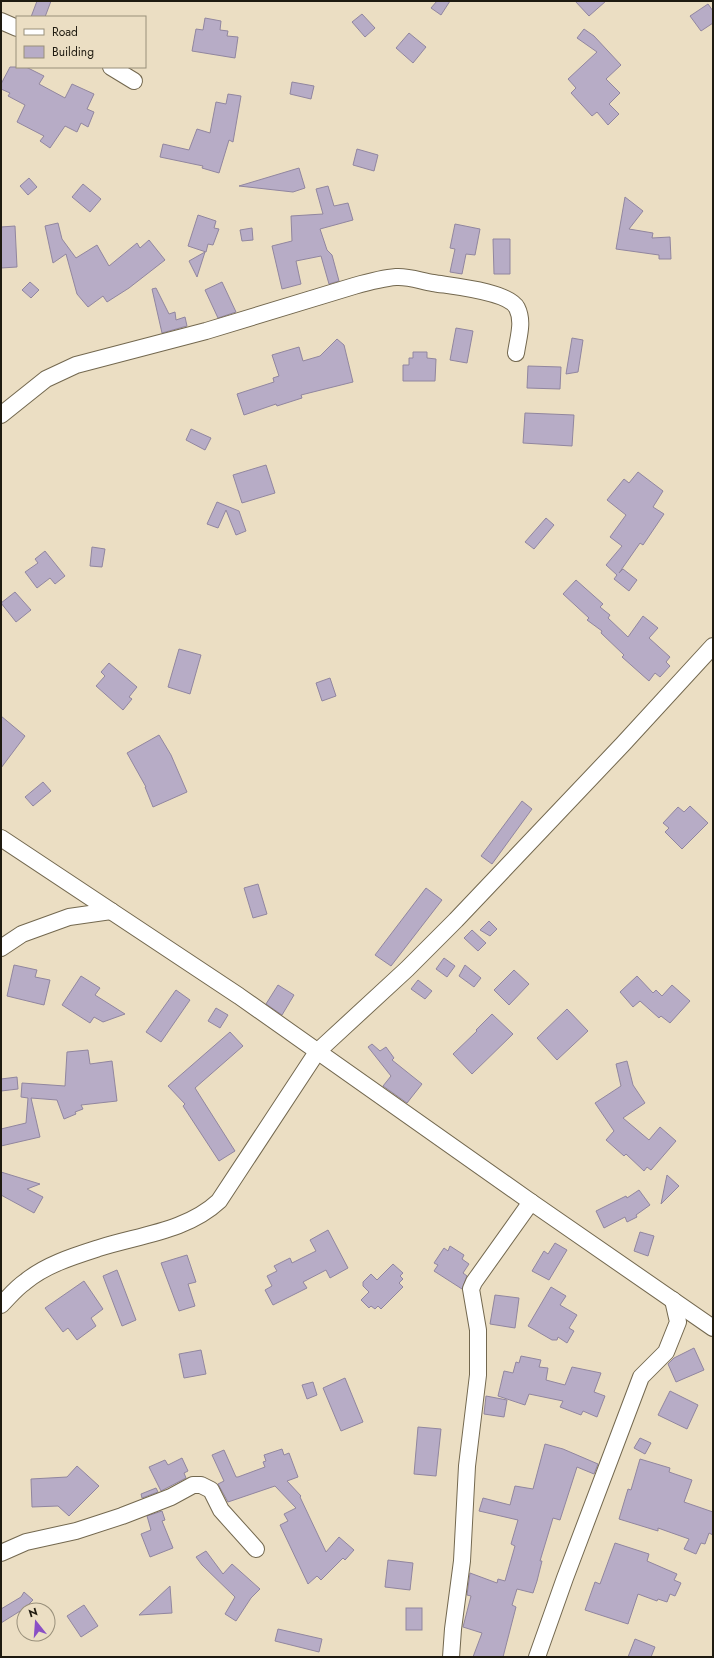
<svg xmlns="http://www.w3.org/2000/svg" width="714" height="1658" font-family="Jost,sans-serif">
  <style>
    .building { fill: #b7acc6; stroke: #91869f }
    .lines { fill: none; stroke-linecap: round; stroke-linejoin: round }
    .street-casing { stroke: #73684f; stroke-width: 18 }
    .street { stroke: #fff; stroke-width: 16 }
  </style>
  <rect width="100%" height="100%" fill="#ebdec3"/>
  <g class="building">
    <path d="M37,1H51L45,17H31Z"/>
    <path d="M437,1H450L441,15L431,8Z"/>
    <path d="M575,1H606L589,16Z"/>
    <path d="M708,4L713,11V23L701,31L690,16Z"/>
    <path d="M362,14L375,28L365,37L352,22Z"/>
    <path d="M205,18L221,21L220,30L228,31L227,36L238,37L235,58L192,51L196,29L203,30Z"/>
    <path d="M584,29L594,36L621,65L606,79L620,93L609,104L619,114L608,125L597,112L592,116L571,93L576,88L568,79L597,52L577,38Z"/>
    <path d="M409,33L426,47L413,63L396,48Z"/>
    <path d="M10,67H26L44,76L39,84L65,98L72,84L94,94L87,109L94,112L88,127L81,123L77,132L65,126L50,148L40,141L44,136L17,122L25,105L8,96L10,93L1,89V84Z"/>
    <path d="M292,82L314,86L311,99L290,94Z"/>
    <path d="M228,94L241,96L233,142L229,140L219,173L202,168L203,166L160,157L163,144L189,150L197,129L210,133L216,102L226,104Z"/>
    <path d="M357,149L378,155L374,171L353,165Z"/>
    <path d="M299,168L305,188L293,192L239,186Z"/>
    <path d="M29,178L37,187L28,195L20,186Z"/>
    <path d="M83,184L101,199L90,212L72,197Z"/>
    <path d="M328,186L334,206L348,203L353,220L320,229L327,250L332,255L339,281L329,284L321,256L296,261L301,284L282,289L272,246L292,241L291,216L323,214L316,189Z"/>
    <path d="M625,197L643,211L629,229L653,233L652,238L670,237L671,259H659V255L616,249Z"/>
    <path d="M198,215L216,221L214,228L219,229L213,245L208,244L206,252L188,246Z"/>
    <path d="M58,223L62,239L76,258L97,245L109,266L137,243L140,248L149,240L165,260L129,288L107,302L103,296L88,307L77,294L66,254L53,263L45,226Z"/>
    <path d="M455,224L480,229L475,255L466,254L462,274L450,272L455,249L450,248Z"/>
    <path d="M15,226L17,267L1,268V227Z"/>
    <path d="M252,228L253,240L242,241L240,230Z"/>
    <path d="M493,239H510V274H494Z"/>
    <path d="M205,252L197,277L189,261Z"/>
    <path d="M30,282L39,290L31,298L22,290Z"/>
    <path d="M222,282L236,312L218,318L205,290Z"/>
    <path d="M156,288L169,314L175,312L176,320L185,317L187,326L162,333L152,289Z"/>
    <path d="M456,328L473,331L467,363L450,360Z"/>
    <path d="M572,338L583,340L578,372L566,374Z"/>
    <path d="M337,339L344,345L353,382L301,395L302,398L277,406L276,404L244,415L237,394L274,382L273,378L279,376L272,355L299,347L303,361L320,356Z"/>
    <path d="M413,352H427V358L436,359L435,381H403V365H409V358H413Z"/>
    <path d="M528,366L561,367L560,389L527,388Z"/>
    <path d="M525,413L574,415L572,446L523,443Z"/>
    <path d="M191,429L211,438L205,450L186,440Z"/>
    <path d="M266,465L275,493L242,503L233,475Z"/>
    <path d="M638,472L663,491L653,507L664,514L643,545L640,543L619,573L623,569L637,580L629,591L614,579L617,575L606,565L622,546L610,537L626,515L607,500L624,479L629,483Z"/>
    <path d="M217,502L239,511L246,531L236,535L226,510L218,528L207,524Z"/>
    <path d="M546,518L554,525L534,549L525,542Z"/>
    <path d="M92,547L105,549L102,567L90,566Z"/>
    <path d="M45,551L65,576L55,584L50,578L37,588L25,572L38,563L35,559Z"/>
    <path d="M576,580L603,604L600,607L610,615L608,618L628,637L643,616L658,628L649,638L670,657L666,662L670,666L660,677L655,673L649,681L622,657L624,655L601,633L602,631L587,620L589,618L563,594Z"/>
    <path d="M15,592L31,610L16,622L1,603Z"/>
    <path d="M179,649L201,655L190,694L168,687Z"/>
    <path d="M109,663L137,687L129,697L132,699L123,710L96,686L105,676L101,672Z"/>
    <path d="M330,678L336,696L322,701L316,683Z"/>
    <path d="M1,716L25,736L1,768Z"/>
    <path d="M159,735L171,755L187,792L153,807L145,787H146L127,753Z"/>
    <path d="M43,782L51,791L33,806L25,797Z"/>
    <path d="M522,801L532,809L492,864L481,856Z"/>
    <path d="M690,806L708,823L682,849L665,832L669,828L663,823L678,807L684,812Z"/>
    <path d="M258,884L267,914L253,918L244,888Z"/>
    <path d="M426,888L442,900L391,966L375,955Z"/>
    <path d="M489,921L497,929L490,936L480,930Z"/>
    <path d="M472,930L486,943L478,951L464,938Z"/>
    <path d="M444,958L455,966L447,977L436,969Z"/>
    <path d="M14,965L37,970L35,977L50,980L44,1005L7,996Z"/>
    <path d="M465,965L481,978L474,987L459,976Z"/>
    <path d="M514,970L529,984L509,1005L494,990Z"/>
    <path d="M81,976L100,988L95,995L125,1014L103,1022L94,1017L90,1023L62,1005Z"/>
    <path d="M637,976L653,993L656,990L662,996L672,985L690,1001L670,1023L661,1016L659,1018L640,1001L633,1007L620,992Z"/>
    <path d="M418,980L432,991L425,999L411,989Z"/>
    <path d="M278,985L294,995L282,1015L266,1004Z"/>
    <path d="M176,990L190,1000L161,1042L146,1032Z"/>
    <path d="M216,1008L228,1015L220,1028L208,1021Z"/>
    <path d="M567,1009L588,1031L557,1060L537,1038Z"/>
    <path d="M492,1014L513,1034L472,1074L453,1054L477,1031L476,1030Z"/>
    <path d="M230,1032L243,1046L195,1088L235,1151L219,1161L183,1106L185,1104L168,1086Z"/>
    <path d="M372,1044L380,1051L386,1047L394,1058L392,1060L422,1084L407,1103L383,1086L391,1076L368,1047Z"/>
    <path d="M88,1050L90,1064L112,1061L117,1101L81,1105L83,1109L75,1112L76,1114L64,1119L57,1100L31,1098L40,1137L1,1146V1129L26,1123L28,1098L21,1097L22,1083L65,1086L67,1052Z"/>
    <path d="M627,1061L633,1085L645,1103L623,1118L649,1140L660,1127L676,1141L651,1170L647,1167L644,1171L626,1154L624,1156L606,1140L614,1131L595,1103L621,1086L616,1064Z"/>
    <path d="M17,1077L18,1089L1,1091V1079Z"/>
    <path d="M1,1172L40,1184L27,1189L43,1197L34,1213L1,1195Z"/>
    <path d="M667,1175L679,1186L661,1204Z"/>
    <path d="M639,1190L650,1205L636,1215L637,1217L627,1222L625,1217L604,1228L596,1211L626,1196L627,1198Z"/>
    <path d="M328,1230L348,1268L330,1278L326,1270L303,1282L307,1288L273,1305L265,1290L272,1286L267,1276L277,1271L274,1266L290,1258L292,1263L316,1251L310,1240Z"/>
    <path d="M640,1232L654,1236L648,1256L634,1251Z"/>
    <path d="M555,1243L567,1250L549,1280L532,1271L544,1251L548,1254Z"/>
    <path d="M450,1246L464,1255L462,1259L469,1264L463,1273L467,1276L462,1289L434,1271L438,1265L434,1263L444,1248L448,1251Z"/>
    <path d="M187,1255L196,1282L188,1284L195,1306L179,1311L161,1263Z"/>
    <path d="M393,1264L403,1273L400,1276L403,1279L399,1283L403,1287L381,1309L378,1306L375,1309L371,1306L369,1308L361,1300L369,1292L363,1286V1282L371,1274L377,1280Z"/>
    <path d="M117,1270L136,1320L122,1326L103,1276Z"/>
    <path d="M84,1281L103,1309L91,1318L96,1326L77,1340L68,1328L63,1332L45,1308Z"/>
    <path d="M551,1287L566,1296L560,1305L577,1315L569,1328L574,1331L567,1343L558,1337L557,1340H552L528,1326Z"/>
    <path d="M495,1295L519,1298L515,1328L490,1324Z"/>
    <path d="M694,1348L704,1370L676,1382L668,1364L674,1358Z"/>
    <path d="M201,1350L206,1374L184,1378L179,1354Z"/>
    <path d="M521,1356L541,1360L539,1367L548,1368L546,1380L565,1385L572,1367L601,1373L594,1392L605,1396L597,1417L583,1411L581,1415L560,1407L563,1401L529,1394L525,1405L498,1396L504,1371L513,1373L516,1362L519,1363Z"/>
    <path d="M345,1378L363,1422L341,1431L323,1388Z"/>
    <path d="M313,1382L317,1395L307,1399L302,1385Z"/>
    <path d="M670,1391L698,1405L687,1429L658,1415Z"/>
    <path d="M486,1396L507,1400L504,1417L484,1414Z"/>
    <path d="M418,1427L441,1429L436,1476L414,1474Z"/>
    <path d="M640,1438L651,1443L645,1454L634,1448Z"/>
    <path d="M545,1444L563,1449L598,1464L594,1474L577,1467L560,1520L553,1518L540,1561H542L537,1581L533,1593L517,1589L512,1605L516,1607L503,1657H473L482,1633L463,1627L471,1596L467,1595L470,1573L497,1583L498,1579L505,1581L515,1546L511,1544L518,1520L479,1511L483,1498L510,1505L515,1486L533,1489Z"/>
    <path d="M282,1449L284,1455L289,1453L298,1477L287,1481L301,1496L300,1497L326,1552L339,1537L354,1550L345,1560L343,1558L321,1580L317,1576L308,1584L280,1525L288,1521L284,1514L296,1508L275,1486L228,1502L218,1484L224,1481L212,1455L224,1450L236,1477H238L265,1467L263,1462L266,1461L264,1455Z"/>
    <path d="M182,1458L188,1471L184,1473L186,1478L161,1491L149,1467L165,1460L168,1465Z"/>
    <path d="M640,1459L670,1468L669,1472L692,1480L684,1502L713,1512V1535L709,1533L705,1544L701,1543L696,1554L684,1549L689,1539L658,1528V1531L619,1519L628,1489L631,1490Z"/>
    <path d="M77,1466L99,1486L69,1516L58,1506L32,1507L31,1479L67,1477Z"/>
    <path d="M156,1488L158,1492L142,1498L141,1494Z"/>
    <path d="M162,1511L165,1520L162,1521L173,1548L150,1557L141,1534L151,1530L147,1516Z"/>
    <path d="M615,1543L649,1554L647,1561L677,1574L674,1580L681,1583L675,1596L670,1594L667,1602L658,1599L657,1601L638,1594L628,1624L585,1610L595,1582L600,1584Z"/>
    <path d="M206,1551L223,1574L232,1564L260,1589L251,1598L236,1621L225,1614L235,1597L202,1565L196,1557Z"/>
    <path d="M388,1560L413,1563L410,1590L385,1587Z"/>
    <path d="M170,1586L172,1613L139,1615Z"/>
    <path d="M24,1592L33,1600L25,1608L1,1623V1609L21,1597Z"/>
    <path d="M84,1605L98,1626L81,1637L67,1616Z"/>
    <rect x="406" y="1608" width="16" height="22"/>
    <path d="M278,1629L322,1639L319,1652L275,1641Z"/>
    <path d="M635,1639L655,1647L651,1657H628Z"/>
  </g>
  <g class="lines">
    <defs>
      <g id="street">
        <path d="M1,21L17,28"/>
        <path d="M111,67L134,81"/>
        <path d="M1,415L46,379L76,365L206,331L354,286C368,282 382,278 396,277C408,276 421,281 433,283C450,286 508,291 517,308C524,322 518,338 516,353"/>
        <path d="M1,838L239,996L531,1202L713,1328"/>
        <path d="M1,948L22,934L69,917L111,911"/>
        <path d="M1,1305C9,1297 16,1288 25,1282C45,1265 74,1256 99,1248C140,1235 187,1231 219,1201L317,1052L407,969L456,920L623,744L713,646"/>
        <path d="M1,1553L26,1542L76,1531L122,1516L171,1497L193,1485H201L211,1490L221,1510L256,1549"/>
        <path d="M451,1657L453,1629L462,1561L467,1466L478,1375V1330L471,1289L474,1282L531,1202"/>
        <path d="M537,1657L565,1578L641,1377L666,1352L678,1322L673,1300"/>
      </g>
    </defs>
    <use href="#street" class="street-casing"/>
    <use href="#street" class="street"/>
  </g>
  <rect width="714" height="1658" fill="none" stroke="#1e1a10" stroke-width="4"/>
  <rect x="16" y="16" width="130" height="52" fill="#ebdec3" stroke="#99907b"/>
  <rect x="24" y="29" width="20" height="6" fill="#ffffff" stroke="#99907b"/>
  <text x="52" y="36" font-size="12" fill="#1e1a10">Road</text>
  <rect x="24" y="46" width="20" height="12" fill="#b7acc6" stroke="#99907b"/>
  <text x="52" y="56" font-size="12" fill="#1e1a10">Building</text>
  <g transform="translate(36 1622) rotate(343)"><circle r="19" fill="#ebdec3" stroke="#99907b"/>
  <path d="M0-3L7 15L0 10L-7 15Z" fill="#8a4fc5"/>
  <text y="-6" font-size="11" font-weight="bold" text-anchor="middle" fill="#1e1a10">N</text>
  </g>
</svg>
